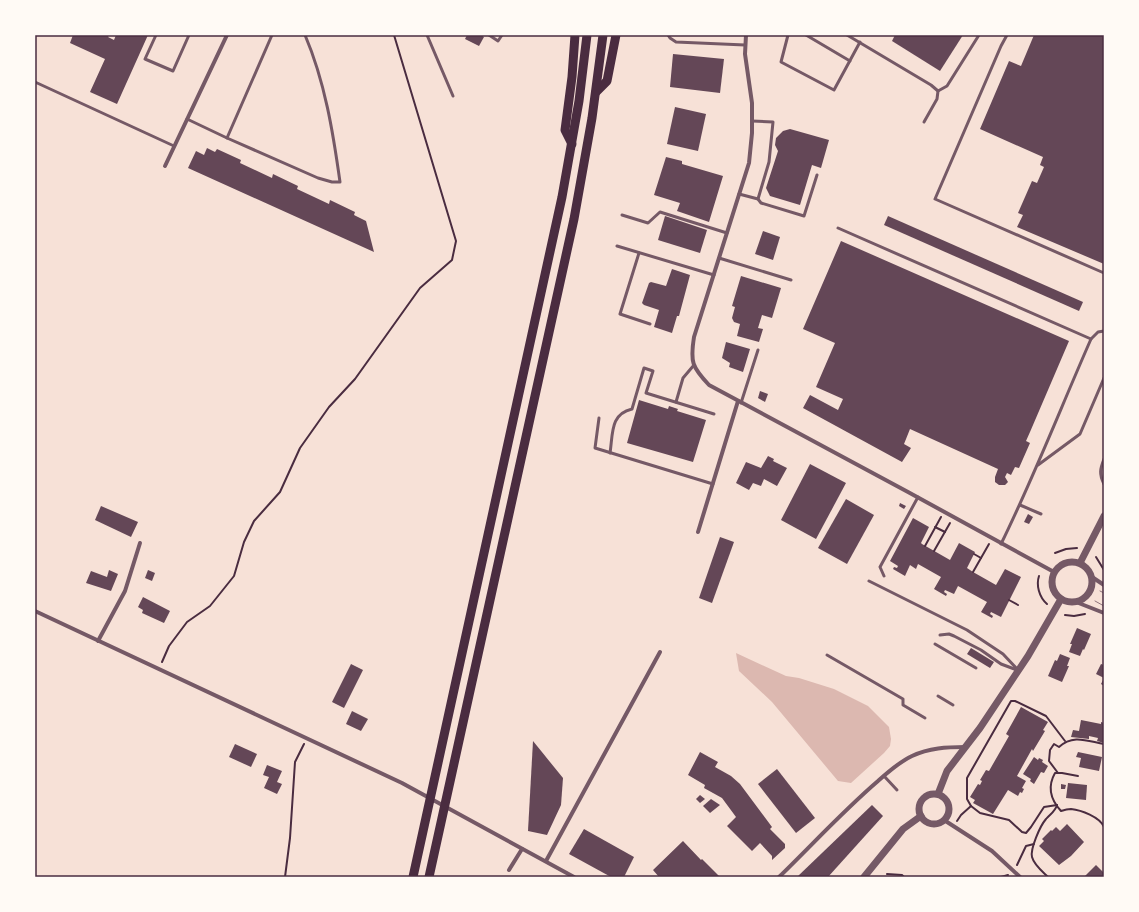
<svg xmlns="http://www.w3.org/2000/svg" width="1139" height="912" font-family="'Asap Condensed',sans-serif">
  <style>
    .water { fill: #dcb8b0 }
    .building { fill: #644757 }
    .lines { fill: none; stroke-linecap: round; stroke-linejoin: round }
    .path { stroke: #4a2c40; stroke-width: 2 }
    .service { stroke: #755966; stroke-width: 3 }
    .minor { stroke: #755966; stroke-width: 4 }
    .tertiary { stroke: #755966; stroke-width: 7 }
    .trunk { stroke: #4a2c40; stroke-width: 9 }
    .tram { stroke: #8f747c; stroke-width: 1 }
    .neatline { fill: none; stroke: #4a2c40; stroke-width: 1.5 }
  </style>
  <rect width="100%" height="100%" fill="#f7e1d7"/>
  <path class="water" d="M736,653L786,676L799,678L834,689L868,706L889,727L891,739L890,746L884,753L851,783L838,781L772,702L739,671Z"/>
  <g class="building">
    <path d="M73,35H109L108,37L114,40L116,35H148L117,104L90,92L105,59L70,43Z"/>
    <path d="M467,35H481L484,37L479,46L465,39Z"/>
    <path d="M895,35H963L940,71L892,41Z"/>
    <path d="M1034,35H1104V264L1017,227L1023,215L1018,213L1032,181L1037,183L1044,167L1040,165L1043,157L980,129L1009,61L1021,66Z"/>
    <path d="M673,54L724,59L720,93L670,87Z"/>
    <path d="M675,107L706,114L698,151L667,144Z"/>
    <path d="M790,129L829,140L821,168L812,165L800,205L770,196L766,188L778,151L775,145L776,138L783,131Z"/>
    <path d="M207,148L215,152L217,149L241,160L240,163L272,178L273,174L298,186L297,189L329,204L330,200L355,212L354,215L366,221L374,252L188,168L196,151L204,155Z"/>
    <path d="M666,157L682,161V164L723,176L709,222L677,211L680,203L654,195Z"/>
    <path d="M665,216L707,230L700,253L658,240Z"/>
    <path d="M888,216L1083,302L1079,311L884,225Z"/>
    <path d="M763,231L780,237L773,260L755,254Z"/>
    <path d="M841,241L1069,341L1030,432L1026,441L1030,443L1019,468L1015,467L1011,475L1007,473L1005,477L1008,482L1005,485H999L995,482V477L998,469L910,429L904,444L911,448L902,462L803,408L810,395L838,410L843,399L816,387L835,343L803,329Z"/>
    <path d="M672,269L690,275L679,316H677L672,333L654,327L659,310L644,305L642,303L649,283L651,282L666,286Z"/>
    <path d="M741,276L781,288L772,318L762,315L758,328L763,329L759,342L737,336L740,324L734,322L732,318L735,307L732,306Z"/>
    <path d="M726,342L750,349L743,372L729,367L730,363L722,358Z"/>
    <path d="M760,391L768,394L765,402L758,398Z"/>
    <path d="M639,400L668,409L669,406L678,409L677,411L706,420L693,462L627,443Z"/>
    <path d="M768,456L774,459L773,461L787,468L777,486L764,479L761,486L753,483L749,490L736,483L746,462L761,468Z"/>
    <path d="M810,464L846,483L816,539L781,520Z"/>
    <path d="M846,499L874,515L847,564L818,548Z"/>
    <path d="M900,503L906,506L904,509L899,506Z"/>
    <path d="M101,506L138,522L131,537L95,520Z"/>
    <path d="M1028,514L1033,517L1029,524L1024,522Z"/>
    <path d="M913,518L929,527L921,543L922,544L950,560L959,543L975,552L967,568L973,572L996,585L1005,569L1021,577L1001,617L991,612L990,614L993,616L992,618L981,612L987,602L958,586L954,594L945,590L944,592L947,594L946,596L934,589L941,577L918,564L916,569L910,565L905,576L893,569L894,567L897,568L898,566L890,561Z"/>
    <path d="M720,537L734,542L712,603L699,598Z"/>
    <path d="M109,570L118,574L111,591L86,583L91,571L107,577Z"/>
    <path d="M148,570L155,573L152,581L145,578Z"/>
    <path d="M143,597L170,611L164,623L142,613L143,610L138,607Z"/>
    <path d="M1077,628L1091,634L1084,650L1083,649L1080,656L1069,652L1072,644H1070Z"/>
    <path d="M971,648L994,662L990,668L967,654Z"/>
    <path d="M1060,654L1070,658L1067,666H1069L1062,682L1048,676L1055,660L1057,661Z"/>
    <path d="M351,664L363,670L344,708L332,702Z"/>
    <path d="M1101,664L1104,665V686L1101,684L1104,678L1096,674Z"/>
    <path d="M1021,707L1048,722L1043,730L1045,731L1033,751L1032,749L1017,776L1026,781L1022,788L1024,789L1022,793L1020,792L1018,796L1008,790L993,814L973,803L975,800L970,797L978,784L980,785L982,781L980,780L986,770L989,771L1009,736L1006,734Z"/>
    <path d="M352,711L368,719L361,731L346,724Z"/>
    <path d="M1081,720L1101,724V722L1104,723V743L1097,741L1098,738L1089,736V739L1071,737L1073,730L1079,731Z"/>
    <path d="M533,741L563,778L561,805L547,835L528,831Z"/>
    <path d="M235,744L257,754L251,767L229,757Z"/>
    <path d="M700,752L718,762L715,767L731,776L740,784L772,827L770,829L785,844V848L772,860V856L760,843L752,851L727,826L736,817L722,798L704,788L705,785L688,775Z"/>
    <path d="M1078,752L1102,757L1099,771L1079,767L1081,758L1076,757Z"/>
    <path d="M1034,757L1038,760L1039,758L1043,760L1042,762L1048,766L1044,773L1041,772L1034,784L1030,781L1031,779L1023,774Z"/>
    <path d="M267,765L282,771L277,782L282,784L277,794L264,788L269,777L263,775Z"/>
    <path d="M777,769L815,818L796,833L758,784Z"/>
    <path d="M1068,783L1087,785L1086,800L1066,798Z"/>
    <path d="M1061,784L1066,785L1065,789H1061Z"/>
    <path d="M700,795L705,799L700,803L696,799Z"/>
    <path d="M711,799L720,805L710,813L703,806Z"/>
    <path d="M872,805L883,816L828,877H797Z"/>
    <path d="M1067,824L1084,842L1071,856L1059,865L1039,846L1044,841L1042,839L1051,830L1052,831L1056,827L1060,831Z"/>
    <path d="M584,829L634,857L624,877H611L569,854Z"/>
    <path d="M683,841L701,860L702,859L720,877H659L653,870Z"/>
    <path d="M1096,865L1104,873V877H1084Z"/>
  </g>
  <g class="lines">
    <g class="path">
      <path d="M935,527L945,532"/>
      <path d="M925,546L941,517"/>
      <path d="M934,551L950,523"/>
      <path d="M1055,553L1066,549L1077,548"/>
      <path d="M974,554L981,558"/>
      <path d="M1096,557L1104,570"/>
      <path d="M973,572L989,544"/>
      <path d="M1039,576C1036,585 1039,597 1047,604"/>
      <path d="M1009,600L1018,605"/>
      <path d="M1065,615L1074,616L1085,614"/>
      <path d="M162,662L169,646L187,622L210,606L234,576L244,542L254,521L280,492L300,448L329,407L355,379L420,288L452,260L456,241L394,35"/>
      <path d="M1058,773L1049,761L1050,750L1054,744L1059,747C1073,734 1087,741 1104,744"/>
      <path d="M1078,776L1062,773H1055C1047,787 1050,799 1061,811C1064,810 1068,809 1071,809C1081,810 1100,817 1104,827"/>
      <path d="M1057,805L1044,807L1031,827L1026,833L1022,832L1009,820L980,813L971,806L967,799V778L1011,701H1015L1046,716L1065,741"/>
      <path d="M957,821L961,815L971,806"/>
      <path d="M1017,865L1026,846L1034,844"/>
      <path d="M887,874L902,875L904,877"/>
      <path d="M285,877L290,838L295,762L304,744"/>
      <path d="M1001,877L1008,875"/>
      <path d="M1048,877C1043,872 1034,865 1032,857C1030,849 1040,826 1046,819C1050,814 1055,812 1057,805"/>
    </g>
    <g class="service">
      <path d="M156,35L145,59L173,71L189,35"/>
      <path d="M272,35L227,138L318,178L332,182H340C333,132 325,82 305,35"/>
      <path d="M427,35L453,96"/>
      <path d="M489,35L498,41L502,35"/>
      <path d="M668,35L670,38L676,42L745,45"/>
      <path d="M788,35L781,62L834,90L860,42"/>
      <path d="M806,35L850,61"/>
      <path d="M847,35L931,85L938,91L937,99L924,122"/>
      <path d="M1007,35L1001,46L935,199L1104,273"/>
      <path d="M35,82L174,146"/>
      <path d="M938,91L947,86L979,35"/>
      <path d="M187,119L227,138"/>
      <path d="M752,121L773,122L769,162L758,199"/>
      <path d="M739,194L758,199L761,203L804,216L817,175"/>
      <path d="M622,215L648,223L660,212L727,233"/>
      <path d="M838,228L1091,339"/>
      <path d="M617,246L714,275"/>
      <path d="M639,253L620,314L650,324"/>
      <path d="M719,258L791,280"/>
      <path d="M676,402L683,378L694,365"/>
      <path d="M741,403L758,350"/>
      <path d="M599,418L595,448L713,484"/>
      <path d="M610,453C613,434 610,414 632,409L644,368L653,371L646,393L714,414"/>
      <path d="M1104,459C1100,469 1099,474 1104,484"/>
      <path d="M1038,465L1080,434L1104,378"/>
      <path d="M1020,505L1041,514"/>
      <path d="M1001,544C1034,477 1061,407 1091,339L1098,332L1104,331"/>
      <path d="M884,576L880,567L918,497"/>
      <path d="M869,581L967,630L1003,654L1018,670"/>
      <path d="M940,635L949,634L954,636L981,650L1001,664L1017,670"/>
      <path d="M935,644L976,668"/>
      <path d="M827,655L903,699V705L925,718"/>
      <path d="M938,696L953,705"/>
      <path d="M884,776L897,790"/>
    </g>
    <g class="minor">
      <path d="M746,35L745,54L752,103V133L749,163L694,337C690,362 692,367 709,385L908,492L1054,572"/>
      <path d="M165,166L227,35"/>
      <path d="M698,532L738,401"/>
      <path d="M1092,577L1104,585"/>
      <path d="M1076,602L1104,613"/>
      <path d="M35,611L402,783L574,877"/>
      <path d="M98,641L125,591L140,543"/>
      <path d="M944,820L992,851L1020,877"/>
      <path d="M546,861L660,652"/>
      <path d="M509,870L522,849"/>
      <path d="M779,877C812,845 843,811 878,781C888,772 899,762 912,756C929,748 947,747 965,747"/>
    </g>
    <g class="tertiary">
      <circle cx="1072" cy="582" r="20"/>
      <path d="M1080,563L1104,516"/>
      <path d="M938,794L947,771L980,728L1028,656L1061,599"/>
      <circle cx="934" cy="809" r="15"/>
      <path d="M864,877L903,829L921,816"/>
    </g>
    <g class="trunk">
      <path d="M596,92L607,81L616,35"/>
      <path d="M572,144L565,130L572,77L575,35"/>
      <path d="M413,877L562,197L579,101L587,35"/>
      <path d="M429,877L574,219L592,118L603,35"/>
    </g>
    <g class="tram">
      <path d="M1100,591L1104,593"/>
      <path d="M1095,601L1104,606"/>
    </g>
  </g>
  <rect width="1139" height="912" fill="none" stroke="#fffaf5" stroke-width="72"/>
  <rect x="36" y="36" width="1067" height="840" class="neatline"/>
</svg>
